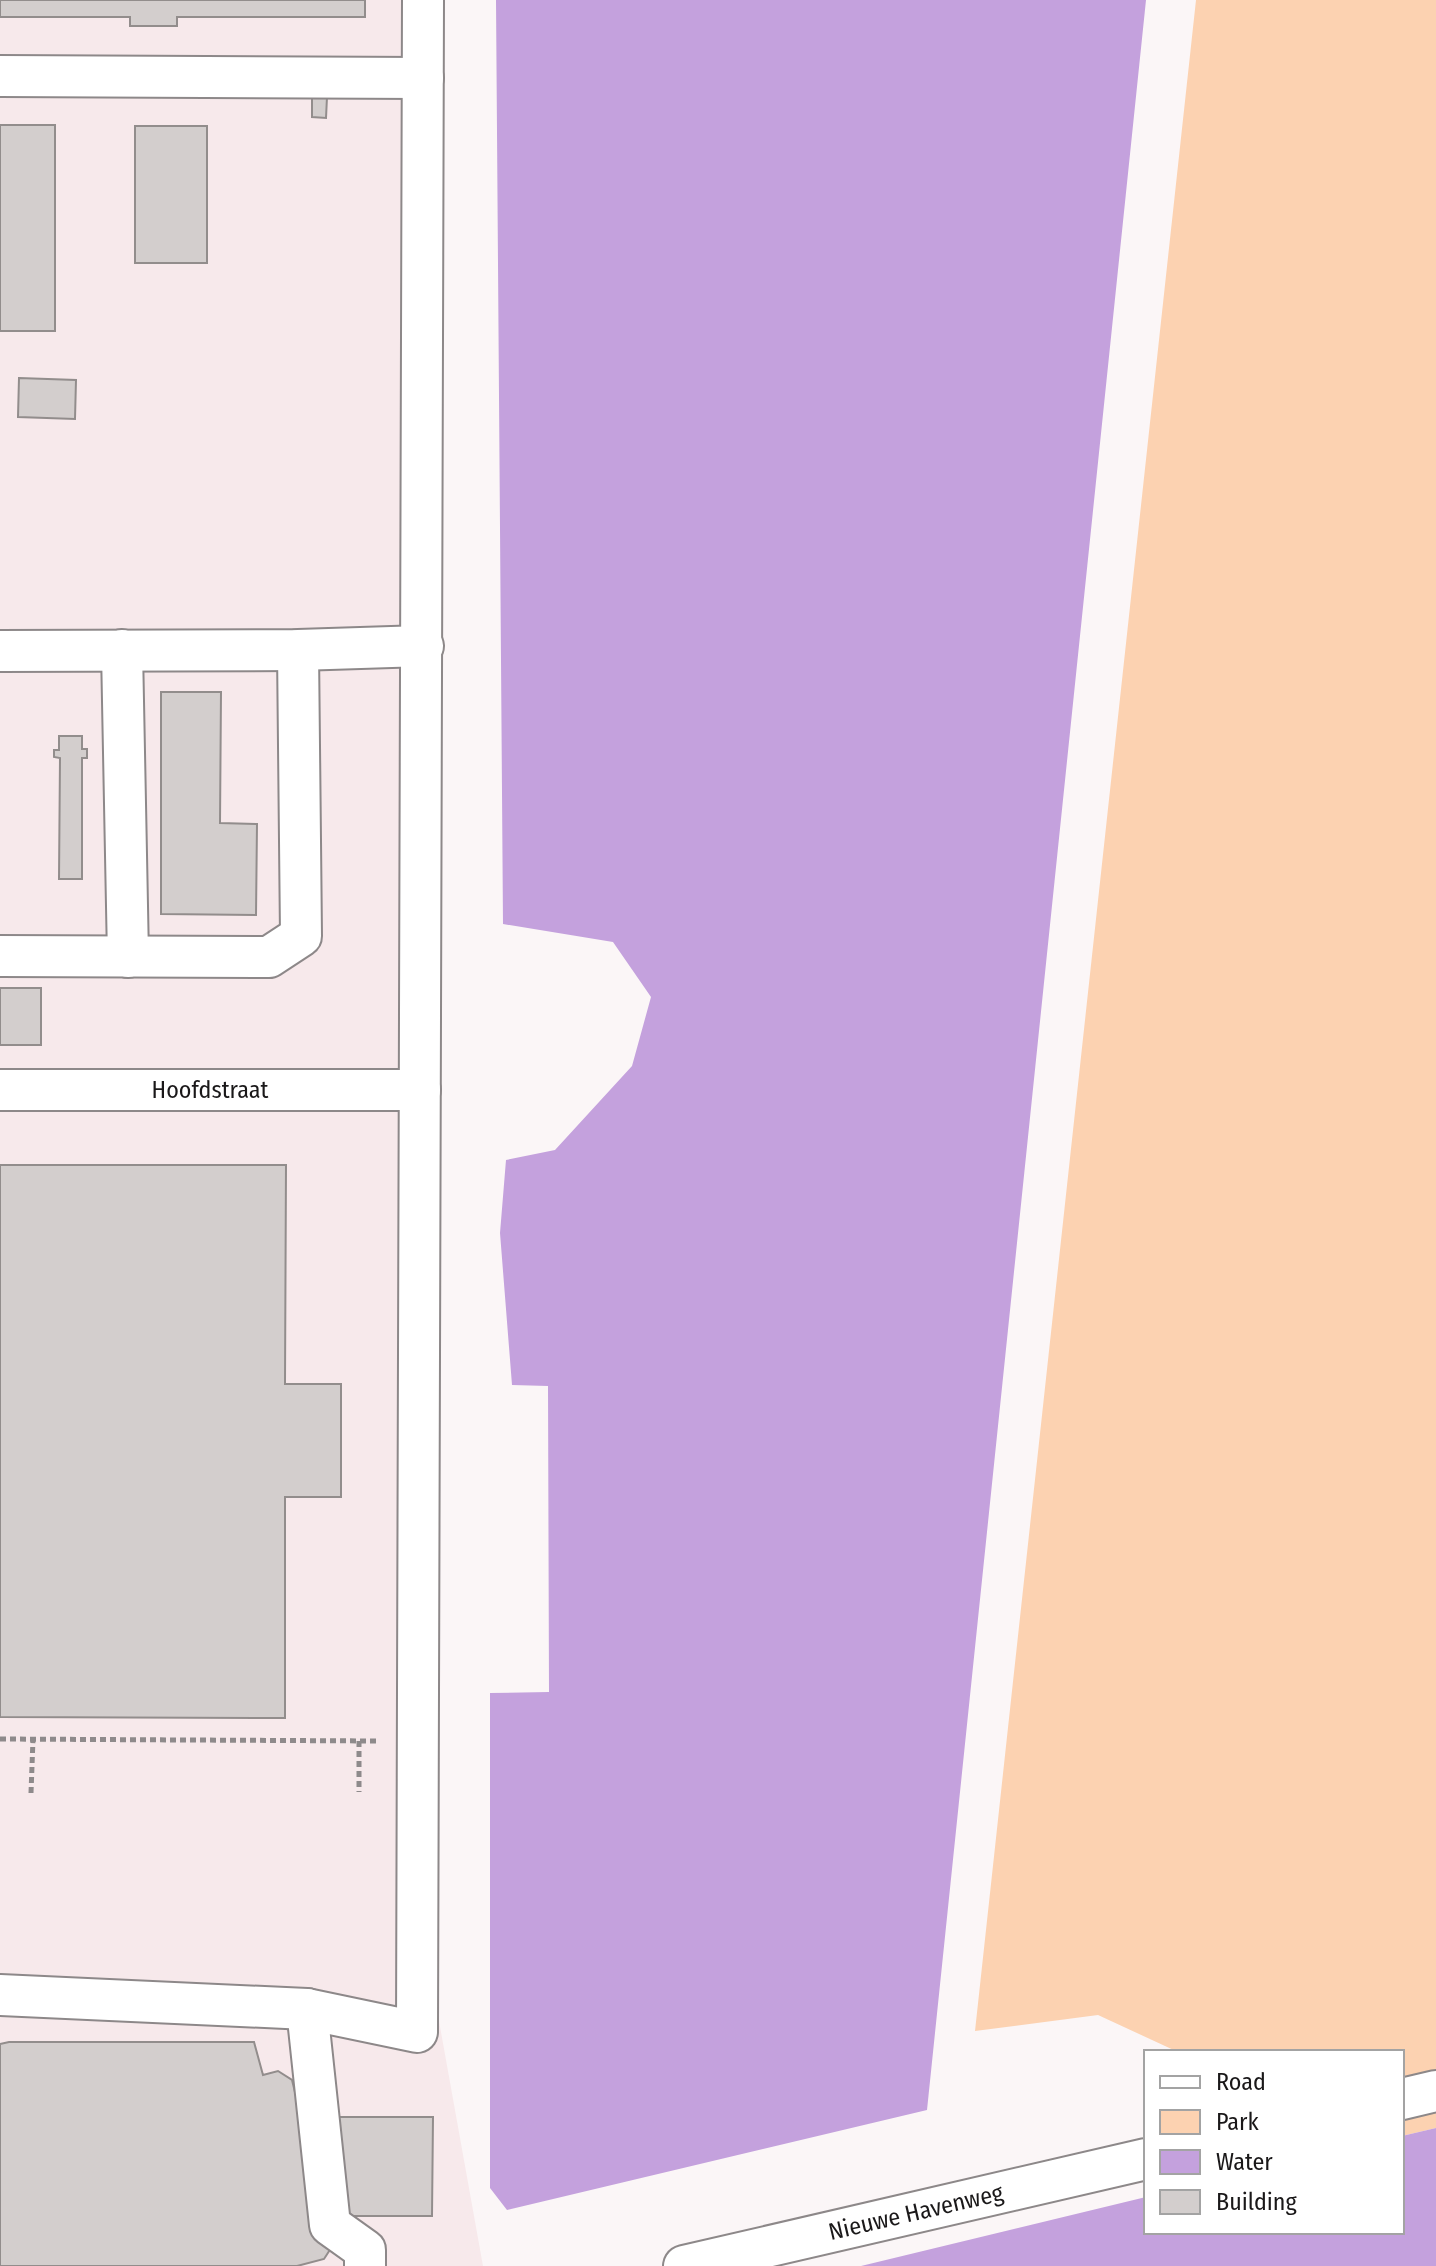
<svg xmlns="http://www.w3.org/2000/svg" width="1436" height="2266" font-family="'Fira Sans Condensed',sans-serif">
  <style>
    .built { fill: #f7e9eb }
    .green { fill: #fcd2b1 }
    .water { fill: #c4a1dd }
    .building { fill: #d3cecd; stroke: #928d8c; stroke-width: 2 }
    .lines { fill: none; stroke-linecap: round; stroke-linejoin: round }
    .street-casing { stroke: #8d8889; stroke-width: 44 }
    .path { stroke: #8e8a8b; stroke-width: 5; stroke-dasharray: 6 4; stroke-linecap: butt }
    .street { stroke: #fff; stroke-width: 40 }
    .labels { text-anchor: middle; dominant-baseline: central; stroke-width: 6; stroke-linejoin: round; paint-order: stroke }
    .street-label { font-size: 24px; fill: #1a1819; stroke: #fff }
  </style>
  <rect width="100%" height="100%" fill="#fbf6f7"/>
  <path class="built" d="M0,0H439L435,1687L439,2021L483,2266H0Z"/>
  <path class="green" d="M1196,0H1436V2128L1402,2136V2052H1178L1098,2015L975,2031Z"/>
  <g class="water">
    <path d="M496,0H1146L927,2110L507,2210L490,2188V1693L549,1692L548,1386L512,1385L500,1233L506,1160L555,1150L632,1066L651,997L613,942L503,924Z"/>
    <path d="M1436,2128V2266H861L1146,2197V2232H1402V2136Z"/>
  </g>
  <g class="building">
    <path d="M0,0H365V17H177V26H130V17H0Z"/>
    <path d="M312,96L327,97L326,118L312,117Z"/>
    <rect x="0" y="125" width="55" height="206"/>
    <rect x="135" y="126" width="72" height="137"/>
    <path d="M19,378L76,380L75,419L18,417Z"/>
    <path d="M161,692H221L220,823L257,824L256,915L161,914Z"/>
    <path d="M59,736H82V749H87V758H82V879H59L60,758L54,757V750H59Z"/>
    <rect x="0" y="988" width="41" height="57"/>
    <path d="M0,1165H286L285,1384H341V1497H285V1718L0,1717Z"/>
    <path d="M9,2042H254L263,2075L278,2071L292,2080L333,2245L324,2259L297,2266H0V2044Z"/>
    <path d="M334,2117H433L432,2216H334Z"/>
  </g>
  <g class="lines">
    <defs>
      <g id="street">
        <path d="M0,76L423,78"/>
        <path d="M122,650L128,957"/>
        <path d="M0,651L298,650L423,646"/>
        <path d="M0,956L269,957L301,936L298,650"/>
        <path id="s1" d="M0,1090H420"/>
        <path d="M0,1995L307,2009"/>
        <path d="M1402,2099L1436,2091"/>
        <path d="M365,2266V2250L330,2225L307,2009L417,2032L423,0"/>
        <path id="s2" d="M684,2266L1146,2159"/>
      </g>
    </defs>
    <use href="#street" class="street-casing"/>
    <g class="path">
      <path d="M0,1739L379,1741"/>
      <path d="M359,1741V1792"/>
      <path d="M31,1793L33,1739"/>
    </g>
    <use href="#street" class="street"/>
  </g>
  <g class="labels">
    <g class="street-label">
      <text stroke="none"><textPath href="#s1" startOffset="210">Hoofdstraat</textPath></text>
      <text stroke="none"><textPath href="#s2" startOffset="238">Nieuwe Havenweg</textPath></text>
    </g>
  </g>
  <rect x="1144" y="2050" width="260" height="184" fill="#ffffff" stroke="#a3a3a3" stroke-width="2"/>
  <rect x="1160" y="2076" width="40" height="12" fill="#ffffff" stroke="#a3a3a3" stroke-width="2"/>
  <text x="1216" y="2090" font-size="24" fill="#1a1819">Road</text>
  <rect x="1160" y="2110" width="40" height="24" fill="#fcd2b1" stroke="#a3a3a3" stroke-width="2"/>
  <text x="1216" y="2130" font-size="24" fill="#1a1819">Park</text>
  <rect x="1160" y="2150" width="40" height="24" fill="#c4a1dd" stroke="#a3a3a3" stroke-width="2"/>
  <text x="1216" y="2170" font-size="24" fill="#1a1819">Water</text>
  <rect x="1160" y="2190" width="40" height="24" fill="#d3cecd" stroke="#a3a3a3" stroke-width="2"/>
  <text x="1216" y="2210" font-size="24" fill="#1a1819">Building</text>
</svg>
